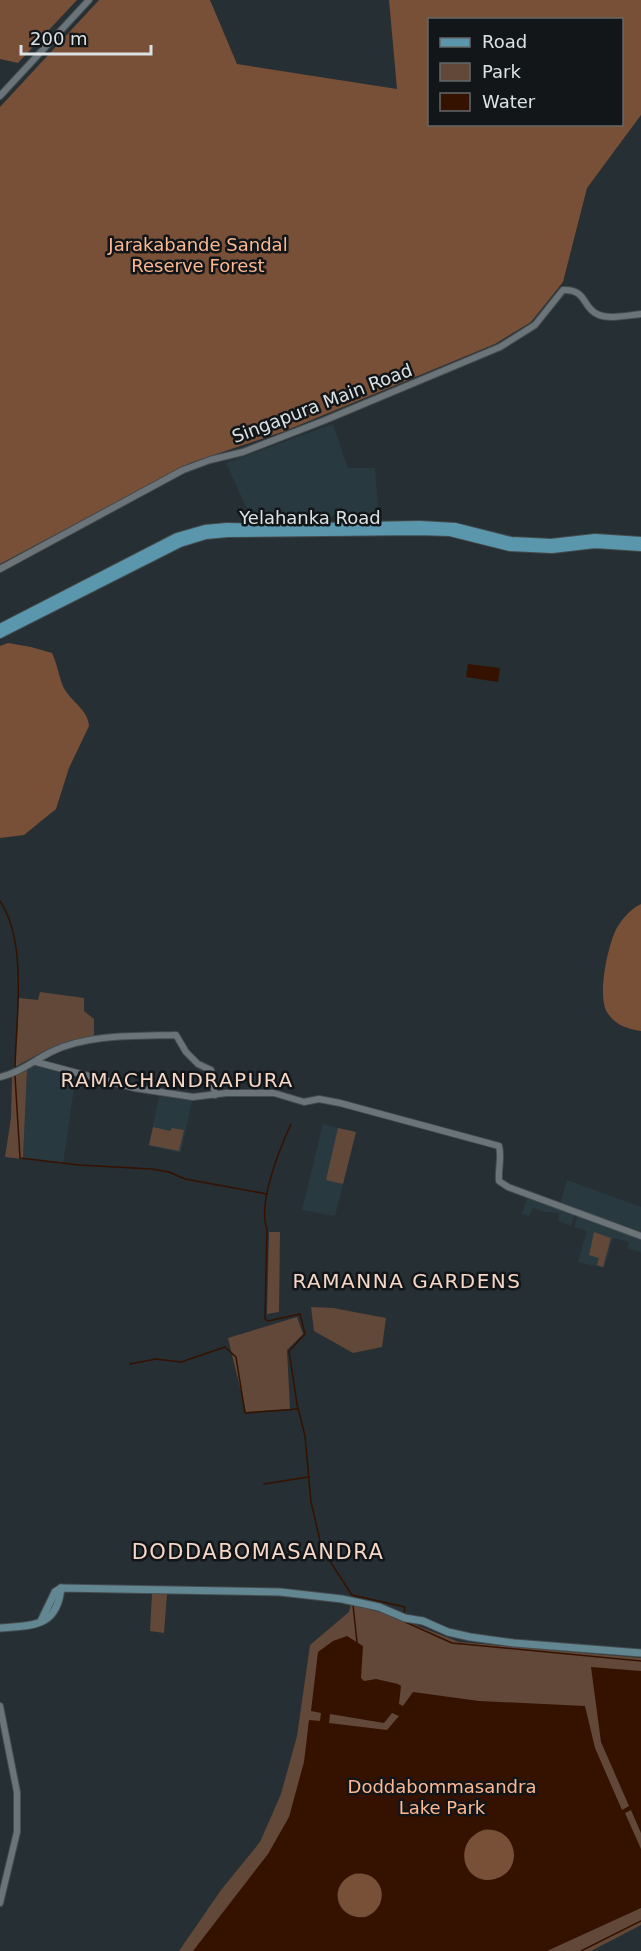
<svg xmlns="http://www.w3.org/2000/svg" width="641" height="1951" font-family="'DejaVu Sans',sans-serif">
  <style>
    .built { fill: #293940 }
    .green { fill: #624839 }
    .forest { fill: #784f37; fill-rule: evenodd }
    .water { fill: #351200; fill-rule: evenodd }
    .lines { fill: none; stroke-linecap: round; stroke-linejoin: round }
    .stream { stroke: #351200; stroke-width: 1.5 }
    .tertiary-casing { stroke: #444c4f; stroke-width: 8 }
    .secondary-casing { stroke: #444c4f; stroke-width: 9 }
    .primary-casing { stroke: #444c4f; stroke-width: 10 }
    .tertiary { stroke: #6b7579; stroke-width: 6 }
    .secondary { stroke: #628692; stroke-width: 7 }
    .primary { stroke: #5a96ac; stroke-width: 8 }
    .labels { text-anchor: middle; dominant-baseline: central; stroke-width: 5; stroke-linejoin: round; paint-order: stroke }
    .park-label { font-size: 18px; fill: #feb891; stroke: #121618 }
    .street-label { font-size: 18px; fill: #dce2e4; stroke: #121618 }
    .neighbourhood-label { font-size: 20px; letter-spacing: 1.5px; fill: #f5d7c7; stroke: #121618 }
    .quarter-label { font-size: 21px; letter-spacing: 1.5px; fill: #f5d7c7; stroke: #121618 }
  </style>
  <rect width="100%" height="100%" fill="#262f33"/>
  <g class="built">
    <path d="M333,424L348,468H375L379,519L356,520L347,512H338L324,522H253L226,463Z"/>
    <path d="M37,1064L76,1075L63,1164L23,1159L27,1070Z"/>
    <path d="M159,1096L192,1101L181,1153L149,1146Z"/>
    <path d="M323,1124L356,1132L335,1216L302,1210Z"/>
    <path d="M567,1180L641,1207V1231L560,1204Z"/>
    <path d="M527,1198L575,1214L571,1226L558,1221L559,1213L545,1212L533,1208L529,1216L522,1214Z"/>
    <path d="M578,1215L641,1239V1252L627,1248L629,1242L613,1238L604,1268L578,1262L587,1231L574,1227Z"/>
  </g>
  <g class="green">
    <path d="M40,992L84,998V1011L94,1019V1037C64,1040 41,1052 15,1067L19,998L38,1000Z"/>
    <path d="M27,1070L23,1159L5,1157L11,1118L12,1077Z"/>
    <path d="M153,1127L170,1131L172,1128L184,1130L179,1151L149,1145Z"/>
    <path d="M338,1128L356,1132L343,1184L326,1180Z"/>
    <path d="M269,1232H280L279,1312L267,1314Z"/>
    <path d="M594,1232L611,1238L603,1267L597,1265L599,1258L589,1255Z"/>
    <path d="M311,1307L333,1308L386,1318L382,1347L353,1353L314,1331Z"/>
    <path d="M297,1317L303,1334L287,1350L290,1409L246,1412L228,1338Z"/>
    <path d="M152,1594H167L164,1633L150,1631Z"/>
    <path d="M351,1604L387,1614L459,1642L641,1658V1925L591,1951H179L221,1890L260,1842L281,1794L297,1736L310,1645L349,1612Z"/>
  </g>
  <g class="forest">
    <path d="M0,0H77L18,63L0,59Z"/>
    <path d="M99,0H210L237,64L397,89L389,0H641V115L587,188L563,282L531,322L495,344L285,431L190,463L0,564V107ZM430,20H622V124H430Z"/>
    <path d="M8,643L31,647L52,653C58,665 59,680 65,690C73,703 88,710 89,726L69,768L56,809L24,835L0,838V646Z"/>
    <path d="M641,904V1031C628,1029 617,1026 609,1015C596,1001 607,951 614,934C618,923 630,909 641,904Z"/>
    <circle cx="489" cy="1855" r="25"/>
    <circle cx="360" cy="1895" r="22"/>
  </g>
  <g class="water">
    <path d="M468,664L500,668L498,682L466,677Z"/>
    <path d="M347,1636L363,1646L361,1678L364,1681L376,1679L398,1684L401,1686L399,1704L403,1706L413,1692L479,1701L585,1706L595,1748L622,1810L629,1806L601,1742L591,1667L641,1671V1833L631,1810L625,1813L641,1849V1908L547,1951H193L268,1854L289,1817L304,1762L309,1720L320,1721L321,1713L311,1711L318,1652L333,1641ZM392,1713L399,1716L387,1730L329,1723L330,1714L384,1723ZM483,1830C517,1825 526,1871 495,1879C463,1887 451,1842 483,1830ZM354,1874C383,1869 393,1905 366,1917C336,1921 326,1885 354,1874Z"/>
  </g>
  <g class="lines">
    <g class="stream">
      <path d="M0,901C28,943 16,1019 15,1068"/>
      <path d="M15,1076L20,1158L79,1165L152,1169L169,1172L185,1179L267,1194"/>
      <path d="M291,1124C280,1148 257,1204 267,1229L265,1319L268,1321L300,1314L305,1334L289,1351L297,1404L305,1436L311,1502L322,1549L352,1595L405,1607L404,1613"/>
      <path d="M130,1364L156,1359L181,1362L225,1347L236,1357L245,1413L298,1409"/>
      <path d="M264,1484L308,1477"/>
      <path d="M353,1605L357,1642"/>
      <path d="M403,1621L452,1643L641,1661"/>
      <path d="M581,1951L641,1921"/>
    </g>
    <defs>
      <g id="tertiary">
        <path d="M0,96L89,0"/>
        <path d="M0,569L183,470L210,460L243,452L323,421L500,347L535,325L563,290C587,289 582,307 597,314C608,320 629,315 641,314"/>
        <path d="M36,1062L134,1088L193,1097L226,1093H274L304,1102L319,1099L340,1103L488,1143L499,1146C502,1158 498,1168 499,1181L508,1187L641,1236"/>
        <path d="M0,1077C19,1073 33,1061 51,1052C86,1034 137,1036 176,1035L186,1052L198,1064L211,1070L215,1095"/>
        <path d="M0,1706L17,1792V1832L0,1903"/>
      </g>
      <g id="secondary">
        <path d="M41,1621L55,1592L61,1588L280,1592L342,1599L379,1607L405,1618L423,1621L448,1632L470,1637L514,1643L641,1653"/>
        <path d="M0,1628C32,1625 57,1628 61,1588"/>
      </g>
      <g id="primary">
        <path d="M0,628L177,537L205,529L227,527L270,528L419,525L455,527L511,541L551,543L595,538L641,541"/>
        <path d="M0,634L180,543L206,535L227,533L419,531L450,532L510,547L552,549L595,544L641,547"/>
      </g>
    </defs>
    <use href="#tertiary" class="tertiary-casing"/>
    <use href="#secondary" class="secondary-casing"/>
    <use href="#primary" class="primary-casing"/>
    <use href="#tertiary" class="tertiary"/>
    <use href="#secondary" class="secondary"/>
    <use href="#primary" class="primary"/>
  </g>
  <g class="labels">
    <g class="park-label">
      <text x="198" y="244">Jarakabande Sandal<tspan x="198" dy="21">Reserve Forest</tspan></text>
      <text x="442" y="1786">Doddabommasandra<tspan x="442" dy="21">Lake Park</tspan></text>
    </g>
    <g class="street-label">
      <text transform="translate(322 403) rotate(-21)">Singapura Main Road</text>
      <text x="310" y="517">Yelahanka Road</text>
    </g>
    <g class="neighbourhood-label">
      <text x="177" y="1080">RAMACHANDRAPURA</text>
      <text x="407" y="1281">RAMANNA GARDENS</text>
    </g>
    <g class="quarter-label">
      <text x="258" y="1552">DODDABOMASANDRA</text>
    </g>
  </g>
  <rect x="428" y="18" width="195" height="108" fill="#121618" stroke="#63686a" stroke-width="1.5"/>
  <rect x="440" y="38" width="30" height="9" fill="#5a96ac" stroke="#63686a" stroke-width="1.5"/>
  <text x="482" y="48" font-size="18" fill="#dce2e4">Road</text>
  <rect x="440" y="63" width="30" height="18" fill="#624839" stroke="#63686a" stroke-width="1.5"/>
  <text x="482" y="78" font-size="18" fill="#dce2e4">Park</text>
  <rect x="440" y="93" width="30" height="18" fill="#351200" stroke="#63686a" stroke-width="1.5"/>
  <text x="482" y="108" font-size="18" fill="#dce2e4">Water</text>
  <path d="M21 45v9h130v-9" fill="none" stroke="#dce2e4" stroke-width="3"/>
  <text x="30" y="45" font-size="18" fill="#dce2e4" stroke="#121618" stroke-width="4.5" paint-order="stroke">200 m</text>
</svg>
